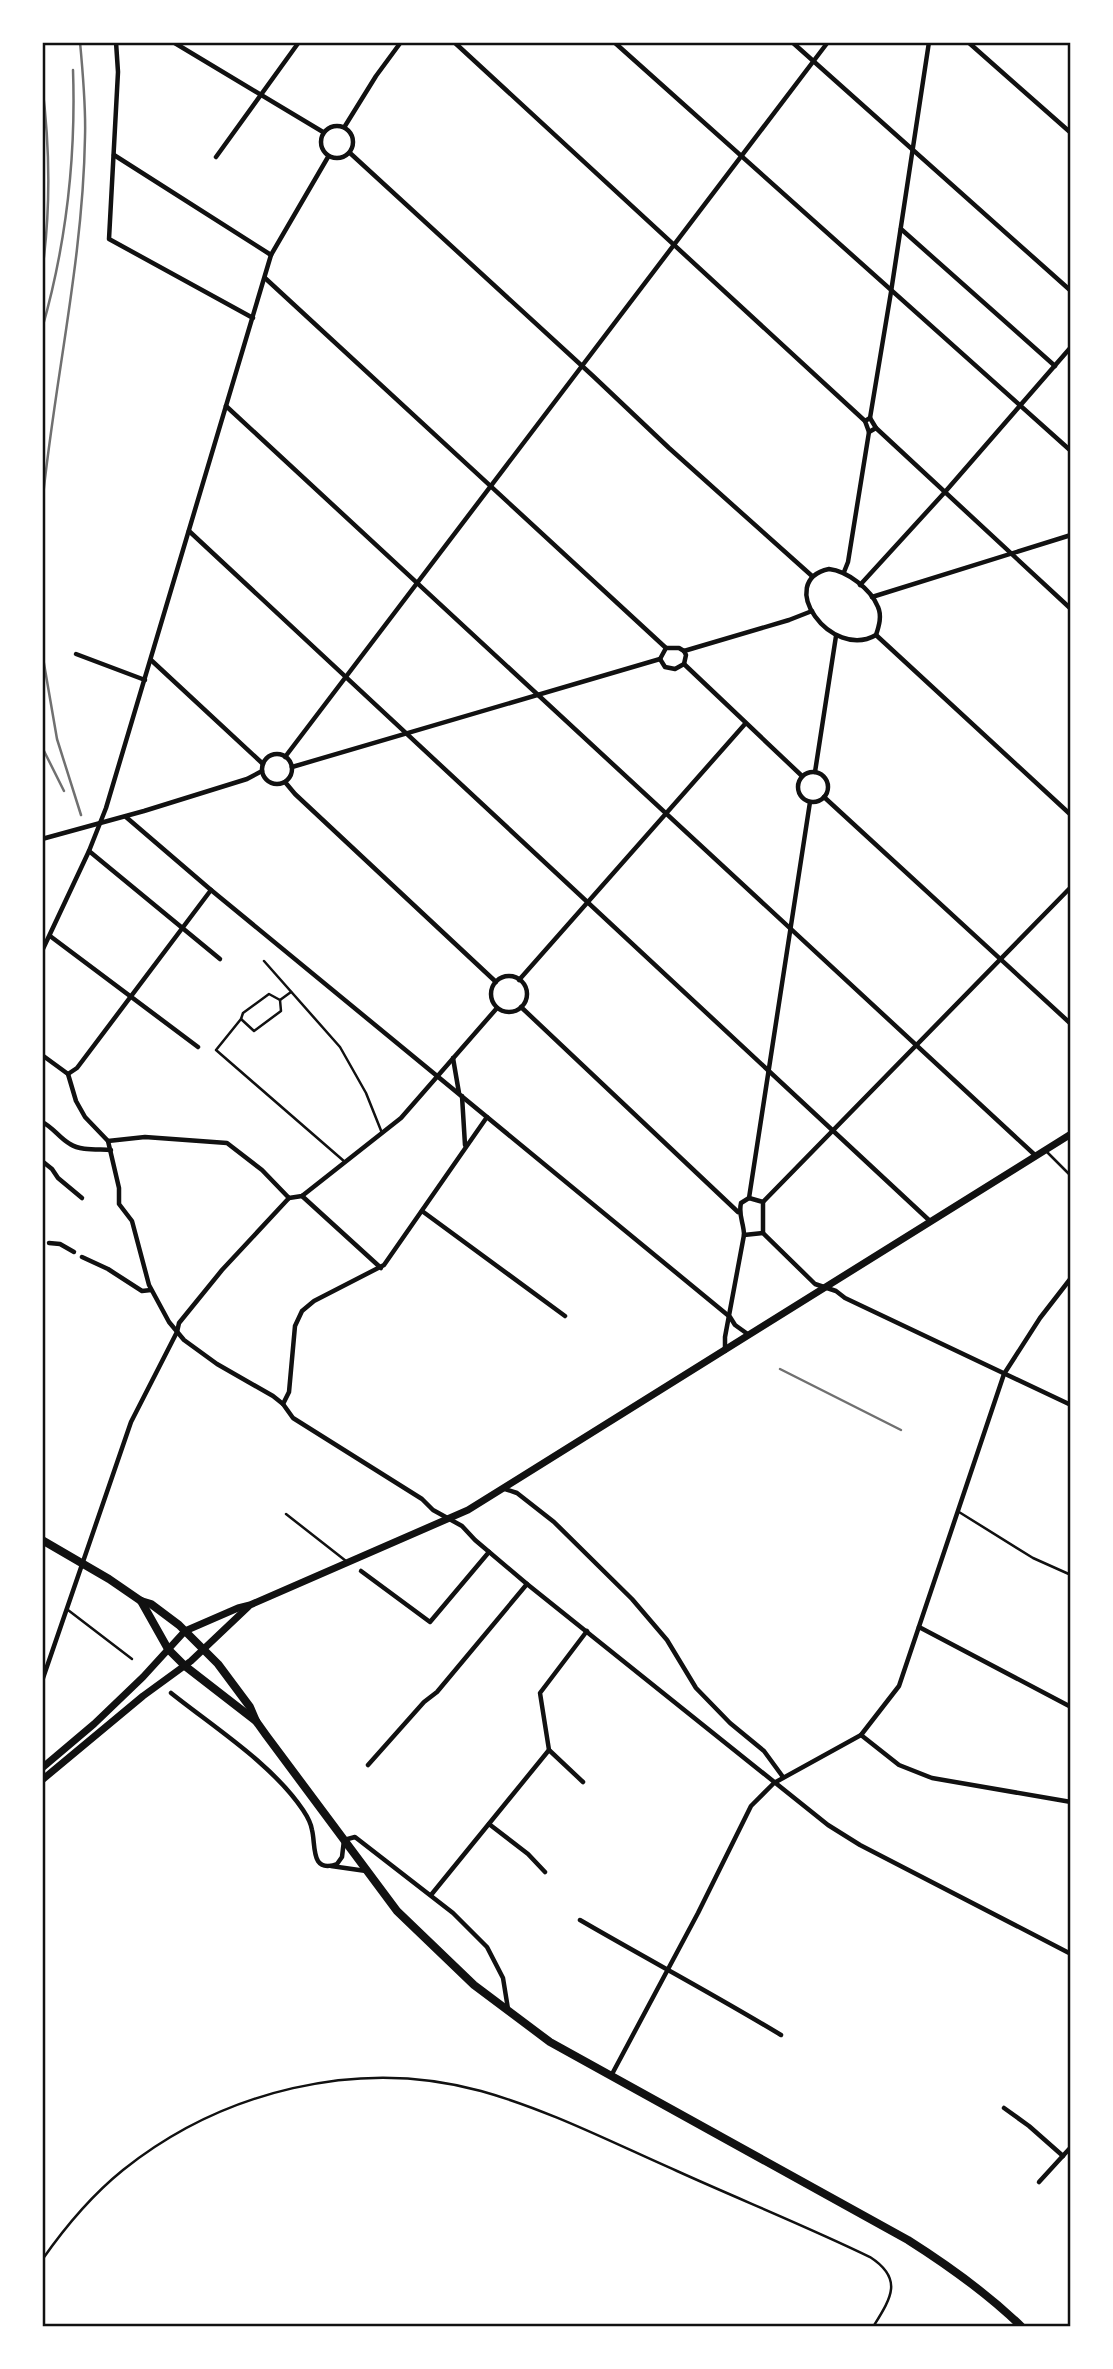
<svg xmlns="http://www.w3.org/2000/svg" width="1113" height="2369" font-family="'Exo 2',sans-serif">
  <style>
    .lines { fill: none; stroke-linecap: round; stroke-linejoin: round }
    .service { stroke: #111; stroke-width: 2.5 }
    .minor { stroke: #111; stroke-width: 4.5 }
    .secondary { stroke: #111; stroke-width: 7 }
    .primary { stroke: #111; stroke-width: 8 }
    .rail { stroke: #707070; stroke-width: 2.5 }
    .neatline { fill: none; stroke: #111; stroke-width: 2.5 }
  </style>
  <rect width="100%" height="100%" fill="#fff"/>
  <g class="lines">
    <g class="service">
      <path d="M264,961L340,1047L366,1093L382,1133"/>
      <path d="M291,992L280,1000L269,994L243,1013L241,1019L216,1050L345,1162"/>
      <path d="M241,1019L254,1031L281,1011L280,1000"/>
      <path d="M1046,1151L1071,1176"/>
      <path d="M959,1512L1033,1558L1071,1575"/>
      <path d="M286,1514L346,1561"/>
      <path d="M68,1610L132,1659"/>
      <path d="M42,2260C65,2227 92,2195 123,2170C222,2091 358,2057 481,2091C549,2110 613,2143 677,2171C741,2200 806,2226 870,2257C904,2279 891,2298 873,2327"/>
    </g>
    <g class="minor">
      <path d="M116,42L118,72L109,239L253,318"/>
      <path d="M173,42L323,132"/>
      <path d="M454,42L865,421"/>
      <path d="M614,42L1071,451"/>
      <path d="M792,42L1071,291"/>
      <path d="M968,42L1071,133"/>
      <circle cx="337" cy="142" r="16"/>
      <path d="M345,126L376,76L401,42"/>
      <path d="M350,153L593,376L669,448L812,576"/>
      <path d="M114,155L271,255"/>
      <path d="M216,157L299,42"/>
      <path d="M901,229L1055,366"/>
      <path d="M265,278L666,648"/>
      <path d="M226,406L1036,1156"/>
      <path d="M870,418L891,292L929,42"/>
      <path d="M870,418L876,428L869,432L865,421Z"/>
      <path d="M876,428L1071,609"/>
      <path d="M189,531L931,1222"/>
      <path d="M829,569C847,571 871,589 878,607C882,616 879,626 876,635C831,661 774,581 829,569Z"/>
      <path d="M844,572L848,562L869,432"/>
      <path d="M860,585L945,492L1071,347"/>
      <path d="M872,597L1071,535"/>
      <path d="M876,635L1071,815"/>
      <path d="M684,651L789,620L812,611"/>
      <path d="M76,654L145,680"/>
      <path d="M660,659L665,667L675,669L684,664L686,655L684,651"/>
      <path d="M660,659L666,648H679L684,651"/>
      <path d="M151,660L263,764"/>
      <path d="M684,664L802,776"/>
      <circle cx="277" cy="769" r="15"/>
      <path d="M285,757L828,42"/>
      <path d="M292,767L660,659"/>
      <path d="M815,772L836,636"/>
      <circle cx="813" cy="787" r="15"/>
      <path d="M285,782L295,794L496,982"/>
      <path d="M824,797L1071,1024"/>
      <path d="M126,817L211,890L730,1317L735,1325L749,1335"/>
      <path d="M42,839L144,811L247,779L262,771"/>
      <path d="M89,851L220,959"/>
      <path d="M50,936L198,1047"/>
      <path d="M42,951L89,851L106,808L271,255L328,157"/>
      <circle cx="509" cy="994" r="18"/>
      <path d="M519,980L745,724"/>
      <path d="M521,1007L738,1212"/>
      <path d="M42,1055L68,1074L76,1101L85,1117L108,1141L119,1188V1204L132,1221L149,1285L169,1322L184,1340L217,1364L273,1396L283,1404L293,1418L422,1499L433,1510L462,1526L475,1540L527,1584L828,1825L860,1845L1071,1954"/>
      <path d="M453,1058L459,1093"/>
      <path d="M68,1074L77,1068L211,890"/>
      <path d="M462,1096L465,1145"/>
      <path d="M42,1122C53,1127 59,1138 70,1144C81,1151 98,1149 111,1150"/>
      <path d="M108,1141L145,1137L227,1143L262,1170L289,1198"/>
      <path d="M42,1161L52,1169L58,1178L82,1198"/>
      <path d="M302,1196L381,1268"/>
      <path d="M289,1198L302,1196L401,1118L497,1008"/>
      <path d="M749,1198L810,802"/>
      <path d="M749,1198L763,1202V1233L744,1235C744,1223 738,1215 741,1203Z"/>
      <path d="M763,1202L1071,887"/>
      <path d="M422,1211L565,1316"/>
      <path d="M763,1233L815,1284L836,1291L845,1298L1071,1405"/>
      <path d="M49,1243L60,1244L74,1252"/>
      <path d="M82,1257L108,1269L142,1291L151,1290"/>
      <path d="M725,1351V1337L744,1235"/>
      <path d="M283,1404L289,1392L295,1326L302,1311L314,1301L384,1265L487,1117"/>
      <path d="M505,1489L517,1493L554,1522L632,1599L667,1640L696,1688L730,1723L764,1751L783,1777"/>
      <path d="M361,1571L430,1622L489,1552"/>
      <path d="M919,1627L1071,1707"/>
      <path d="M42,1681L131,1422L177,1332L179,1323L222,1270L289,1198"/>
      <path d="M171,1693C215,1728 272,1764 303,1810C307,1816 311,1823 312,1830C316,1845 310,1874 337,1864L342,1857L344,1840L355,1837L453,1913L487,1947L503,1978L508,2009"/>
      <path d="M861,1735L899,1765L932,1778L1071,1802"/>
      <path d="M549,1750L583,1782"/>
      <path d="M368,1765L424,1702L437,1692L527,1584"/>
      <path d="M489,1824L528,1854L545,1872"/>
      <path d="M331,1866L366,1871"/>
      <path d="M431,1895L549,1750L540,1693L587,1631"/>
      <path d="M580,1920C647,1959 715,1995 781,2035"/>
      <path d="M611,2076L698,1913L751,1806L774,1783L861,1735L899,1686L1004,1374L1040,1318L1071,1278"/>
      <path d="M1004,2108L1029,2126L1063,2156"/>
      <path d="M1039,2182L1071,2147"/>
    </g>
    <g class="secondary">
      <path d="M42,1768L94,1724L143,1677L185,1631L238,1608L250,1605L468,1510L1071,1134"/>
      <path d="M42,1780L143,1696L191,1661L248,1607"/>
    </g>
    <g class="primary">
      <path d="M42,1540L109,1579L141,1601L151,1604L179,1625L218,1664L250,1707L256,1721L266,1735L397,1911L474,1985L550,2042L908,2240C949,2266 987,2293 1022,2327"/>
      <path d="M141,1601L168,1649L185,1666L256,1721"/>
    </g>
    <g class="rail">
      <path d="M42,84C50,147 51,209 42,272"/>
      <path d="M42,329C66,245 76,157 73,70"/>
      <path d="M42,506C54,383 83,261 85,137C86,106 83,74 80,42"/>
      <path d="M42,652L57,739L81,815"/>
      <path d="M42,747L64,791"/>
      <path d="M780,1369L901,1430"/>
    </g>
  </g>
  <rect width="1113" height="2369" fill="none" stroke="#ffffff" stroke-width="88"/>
  <rect x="44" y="44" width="1025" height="2281" class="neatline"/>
</svg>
